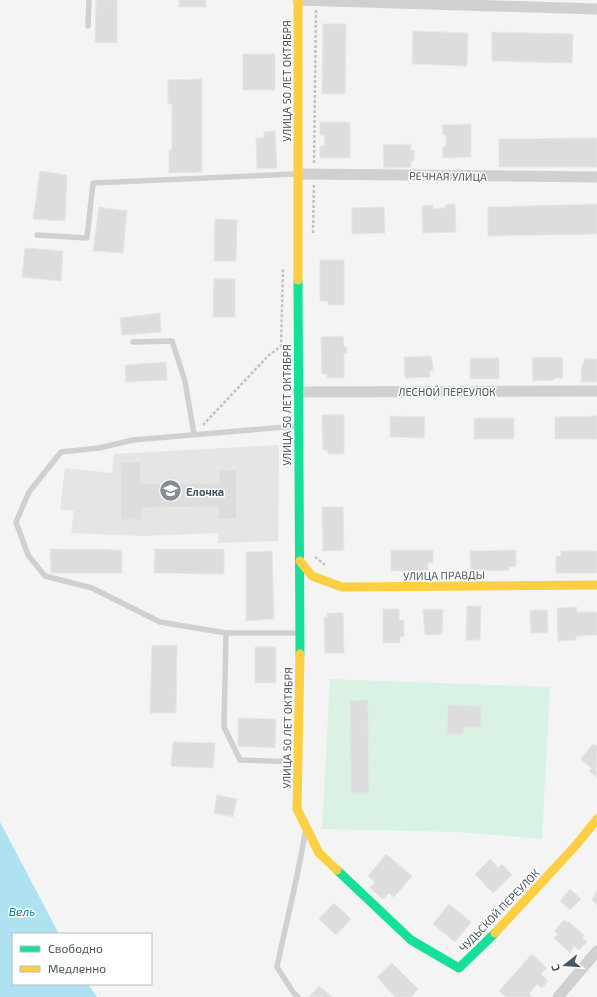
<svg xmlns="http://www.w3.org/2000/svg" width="597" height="997" font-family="'Exo 2',sans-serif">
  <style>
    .education { fill: #e6e5e6 }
    .green { fill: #d9f2e3 }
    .water { fill: #aee2f0 }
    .building { fill: #ddddde; stroke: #e5e6e7 }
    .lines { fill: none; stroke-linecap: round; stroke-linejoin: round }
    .path { stroke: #bcc7c4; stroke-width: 2.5; stroke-dasharray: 3 2; stroke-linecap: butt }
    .lane { stroke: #ced0d2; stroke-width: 5.5 }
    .street { stroke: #ced0d2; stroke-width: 11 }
    .fast { stroke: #16e098; stroke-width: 9 }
    .slow { stroke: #ffcf43; stroke-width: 9 }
    .labels { text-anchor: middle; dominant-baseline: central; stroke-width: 3; stroke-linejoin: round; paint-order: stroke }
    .street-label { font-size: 11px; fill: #4a5661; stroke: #fff }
    .poi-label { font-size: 11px; font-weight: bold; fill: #4a5661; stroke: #fff; text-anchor: start }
    .water-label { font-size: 12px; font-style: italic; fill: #0c7c9b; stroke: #fff }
  </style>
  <rect width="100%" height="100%" fill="#f4f4f4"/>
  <path class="education" d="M279,445L278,541L218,543V533L142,536L71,533L74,511L60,509L65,468L112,473L114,454Z"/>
  <path class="green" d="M330,679L550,687L542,839L457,832L322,829Z"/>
  <path class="water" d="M0,822L59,934H13V984H88L97,997H0Z"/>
  <g class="building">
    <path d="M96,0H117V43L95,42Z"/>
    <rect x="179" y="0" width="27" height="7"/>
    <path d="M323,24H346L345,94H322Z"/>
    <path d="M413,31L468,33L467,66L412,64Z"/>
    <path d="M492,32L573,34L572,63L492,61Z"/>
    <rect x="243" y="54" width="32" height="36"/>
    <path d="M202,79V172L169,173V150H172V104H168V80Z"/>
    <path d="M320,122H350V158H320V146H324L325,135H320Z"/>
    <path d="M471,124V157L443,158V147H446V135H443L442,125Z"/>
    <path d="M275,131L277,168L257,169L256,138H264V132Z"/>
    <path d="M597,138V167H499V139Z"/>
    <path d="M411,144V150H414V161H411V167L384,168L383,145Z"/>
    <path d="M40,171L67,175L65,221L33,219Z"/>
    <path d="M455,204L456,232L423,233L422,206L433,205V209L445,208V205Z"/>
    <path d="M597,204V234L488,236V207Z"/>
    <path d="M99,207L127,211L123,253L93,251Z"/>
    <path d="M384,207L385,233L352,234V208Z"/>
    <path d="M215,219L237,220L236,261H214Z"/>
    <path d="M25,248L63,251L61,281L22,277Z"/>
    <path d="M320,260H344V305H328V301H320Z"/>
    <path d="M214,279H235V317H213Z"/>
    <path d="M160,313L161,332L122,335L120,318Z"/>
    <path d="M343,336L344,347H347V353H344V378H327V374H322L321,337Z"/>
    <path d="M431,356L434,371H430V377L405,378L404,357Z"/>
    <path d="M562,357L563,378H554V380L533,381L532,358Z"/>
    <rect x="470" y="358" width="29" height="21"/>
    <path d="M584,359H597V382H581L582,365L584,364Z"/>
    <path d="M166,362L167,380L126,382L125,365Z"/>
    <path d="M322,415H344V454H328L327,450H323Z"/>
    <path d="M390,416L425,417L424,438L390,437Z"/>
    <path d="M597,416V439H555V417Z"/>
    <rect x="474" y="418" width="40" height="21"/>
    <path d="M120,462H141V484L219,483V470H237V519H218V507L142,508V520H121Z"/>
    <path d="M322,507H343L344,550L323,551Z"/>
    <path d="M50,549L122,550V573H51Z"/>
    <path d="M155,549H224V574L154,573Z"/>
    <path d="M391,550H433V563H428V571H391Z"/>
    <path d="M516,550V566L509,567V570L471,571L470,551Z"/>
    <path d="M272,551L274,619L246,621V552Z"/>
    <path d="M561,551H597V573H556V556H561Z"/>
    <path d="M467,606H481L480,640H466Z"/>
    <path d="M577,607V612H597V635L576,636V640L558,641L557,608Z"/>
    <path d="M383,609H399V620H404V636L400,637V643H383Z"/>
    <path d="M443,609L442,634L425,635L423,610Z"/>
    <path d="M530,610H547L548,633H531Z"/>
    <path d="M327,613H343L344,653H325L324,617H327Z"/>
    <path d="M177,645L176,713H150L152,646Z"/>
    <rect x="255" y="647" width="21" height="36"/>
    <path d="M368,699L369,793H351L350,701Z"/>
    <path d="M448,705L481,706V727H464L463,734H447Z"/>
    <path d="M238,718L276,719L275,748L238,746Z"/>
    <path d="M173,742L215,743L213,768L171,766Z"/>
    <path d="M593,744L597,746L596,777L589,771L592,769L581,759Z"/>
    <path d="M217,795L237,799L233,817L214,813Z"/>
    <path d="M386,854L412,876L394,897L389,893L383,899L370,888L375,882L368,876Z"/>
    <path d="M490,859L498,868L502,864L512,875L493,893L475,874Z"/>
    <path d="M570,889L581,899L570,910L560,901Z"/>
    <path d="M597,890V905L592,900Z"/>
    <path d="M334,903L351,919L336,935L319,919Z"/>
    <path d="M449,904L471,922L455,942L433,924Z"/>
    <path d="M564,920L568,923L569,922L584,935L582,938L587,942L579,950L574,946L570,953L554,938L558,934L554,931Z"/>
    <path d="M532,954L547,968L541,974L548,981L542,988L537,984L529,994L532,997H506L499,991Z"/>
    <path d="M392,963L418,989L411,997H395L377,977Z"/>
    <path d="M319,986L332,997H309Z"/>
  </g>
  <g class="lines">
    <g class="path">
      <path d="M314,163L316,10"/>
      <path d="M313,233L314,184"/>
      <path d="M203,425L268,356L281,346L283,269"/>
      <path d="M315,557L325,565"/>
    </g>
    <g class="lane">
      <path d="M88,26L89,0"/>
      <path d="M37,235L87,238L93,183L296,174"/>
      <path d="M133,342L172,341L185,381L194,434"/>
      <path d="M297,426L133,440L99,448L61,452L29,492L16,522L28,555L45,576L92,588L160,622L226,633H300"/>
      <path d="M226,633L224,727L240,760L297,762"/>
      <path d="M298,997L293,992L277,967C286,922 298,878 305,833"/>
    </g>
    <g class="street">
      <path d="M298,0L597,9"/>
      <path d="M299,174L597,177"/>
      <path d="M298,392L597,391"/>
      <path d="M558,997L597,951"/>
    </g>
    <g class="fast">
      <path d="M298,280L300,654"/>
      <path d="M337,870L411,940L459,968L495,933"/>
    </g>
    <g class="slow">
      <path d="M298,0V280"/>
      <path d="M300,561L312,576L342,587L597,585"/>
      <path d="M300,654L297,809L319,853L337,870"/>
      <path d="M495,933L577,844L597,819"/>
    </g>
  </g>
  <defs>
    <symbol id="school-disc" viewBox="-11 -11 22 22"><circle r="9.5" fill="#868d94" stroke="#fff"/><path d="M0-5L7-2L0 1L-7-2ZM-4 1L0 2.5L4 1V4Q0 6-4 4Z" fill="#fff"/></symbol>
  </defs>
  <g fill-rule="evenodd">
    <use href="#school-disc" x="158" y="478" width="25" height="25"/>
  </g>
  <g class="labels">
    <g class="street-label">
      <text transform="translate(286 81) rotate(-90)">УЛИЦА 50 ЛЕТ ОКТЯБРЯ</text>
      <text transform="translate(448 176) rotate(1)">РЕЧНАЯ УЛИЦА</text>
      <text x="447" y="391">ЛЕСНОЙ ПЕРЕУЛОК</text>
      <text transform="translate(286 405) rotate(-90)">УЛИЦА 50 ЛЕТ ОКТЯБРЯ</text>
      <text transform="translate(444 575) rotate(-1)">УЛИЦА ПРАВДЫ</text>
      <text transform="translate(287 728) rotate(-89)">УЛИЦА 50 ЛЕТ ОКТЯБРЯ</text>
      <text transform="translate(499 910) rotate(-46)">ЧУДЬСКОЙ ПЕРЕУЛОК</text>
    </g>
    <g class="poi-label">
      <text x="186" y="491">Елочка</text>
    </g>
    <g class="water-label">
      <text x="22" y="911">Вель</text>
    </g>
  </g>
  <rect x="12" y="933" width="140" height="52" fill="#ffffff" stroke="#b7bbc0"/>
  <rect x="20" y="946" width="20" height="6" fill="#16e098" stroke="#b7bbc0"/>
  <text x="48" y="953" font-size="12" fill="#4a5661">Свободно</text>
  <rect x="20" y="966" width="20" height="6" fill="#ffcf43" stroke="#b7bbc0"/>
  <text x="48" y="973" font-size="12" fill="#4a5661">Медленно</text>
  <g transform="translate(565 965) rotate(253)" stroke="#ffffff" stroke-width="3" paint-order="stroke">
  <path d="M0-3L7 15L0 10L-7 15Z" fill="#4a5661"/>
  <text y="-6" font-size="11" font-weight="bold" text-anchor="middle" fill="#4a5661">С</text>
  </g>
</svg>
